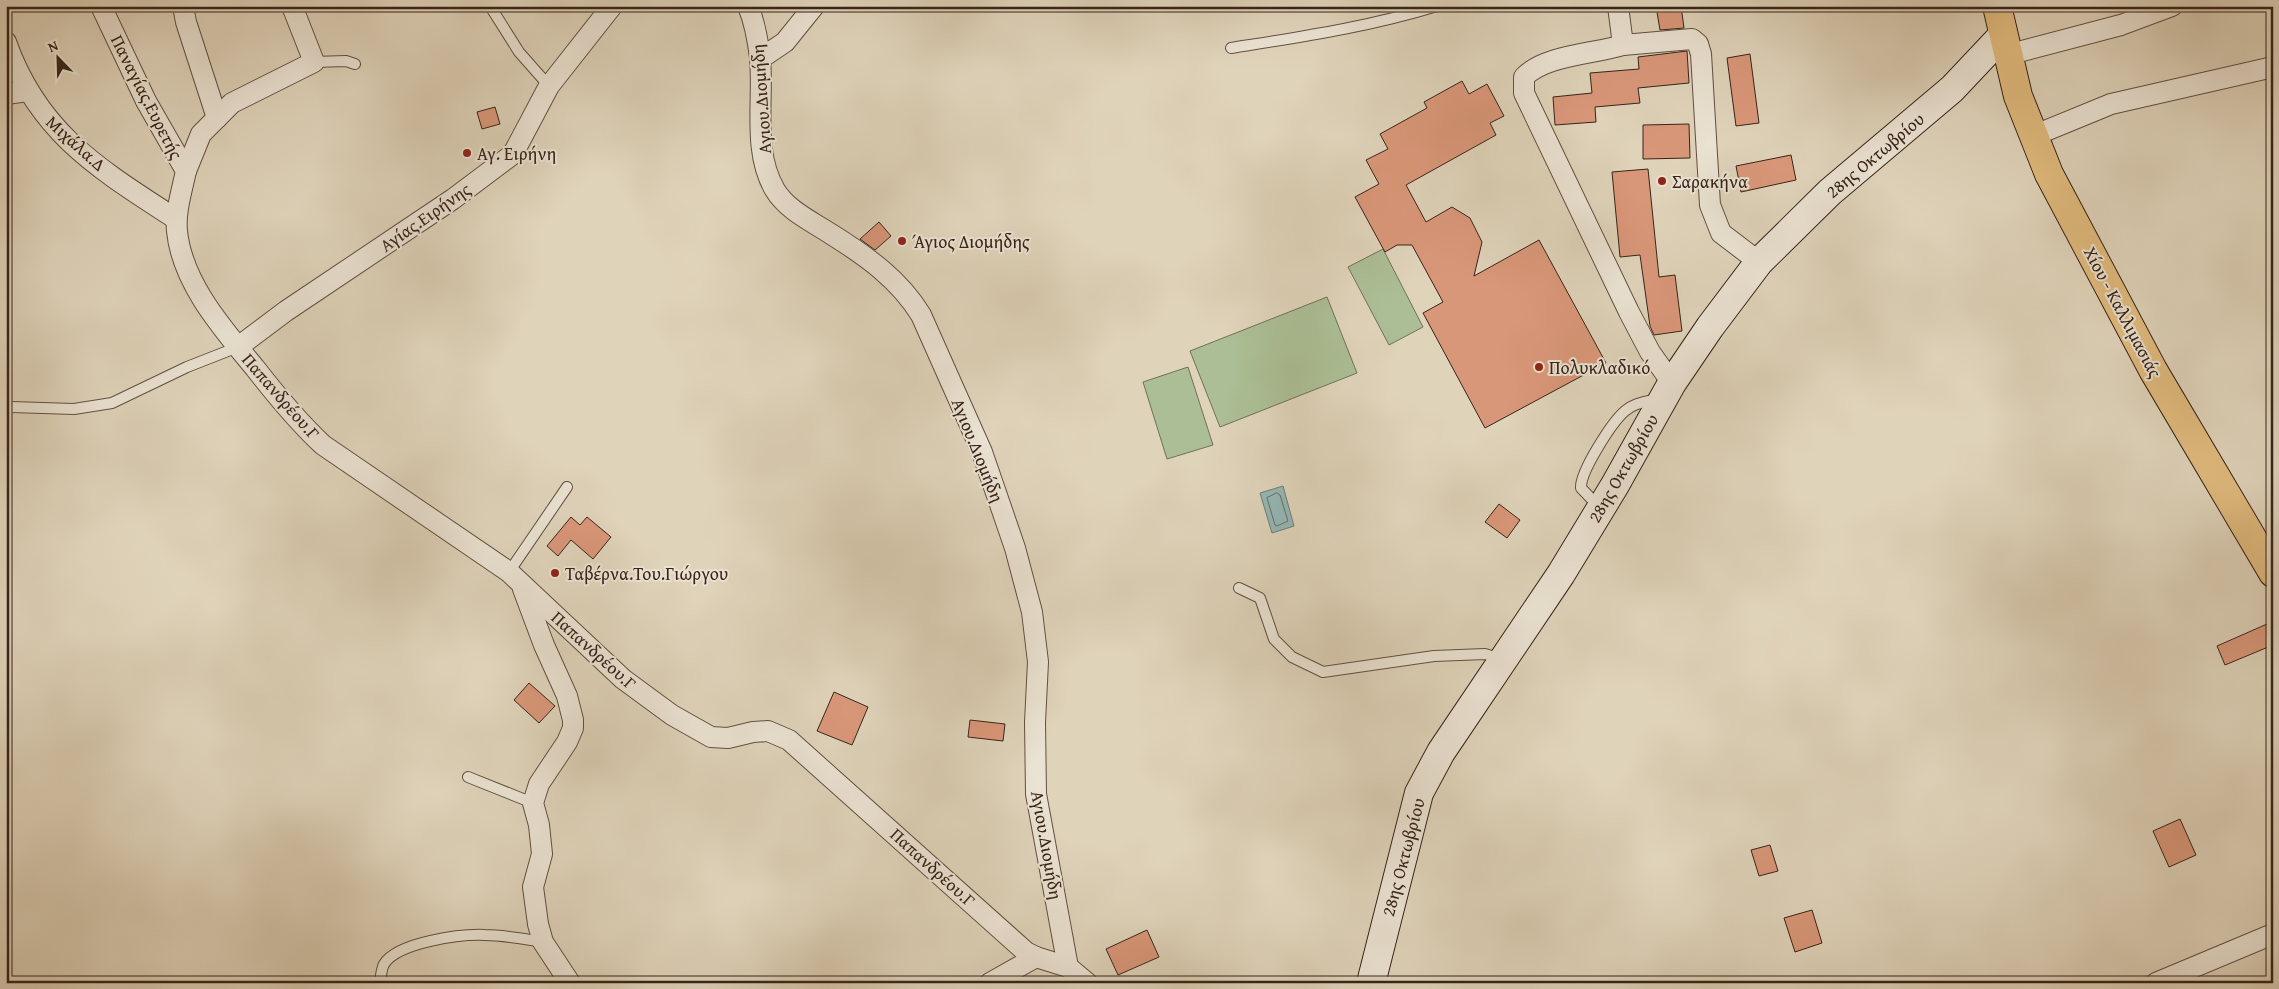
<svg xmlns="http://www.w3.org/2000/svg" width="2279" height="989" font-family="'Gentium Book Plus',serif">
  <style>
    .green { fill: #abbe95; stroke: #717157 }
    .water { fill: #94b7b5; stroke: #6f7c77 }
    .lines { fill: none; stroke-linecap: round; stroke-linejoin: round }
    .shore { stroke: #666e67; stroke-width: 1 }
    .building { fill: #d99779; stroke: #372419 }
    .service-casing { stroke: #615041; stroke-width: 12 }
    .minor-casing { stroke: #615041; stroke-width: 22 }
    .secondary-casing { stroke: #372419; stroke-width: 30 }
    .primary-casing { stroke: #372419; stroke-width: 30 }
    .service { stroke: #eae2d2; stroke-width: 10 }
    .minor { stroke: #eae2d2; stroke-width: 20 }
    .secondary { stroke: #eae2d2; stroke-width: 28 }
    .primary { stroke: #e0ba7d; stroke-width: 28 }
    .poi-dot { fill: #8f2418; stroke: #eae2d2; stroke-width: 2 }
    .labels { text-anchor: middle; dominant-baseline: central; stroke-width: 4; stroke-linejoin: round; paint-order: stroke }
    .street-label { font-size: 18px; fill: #372419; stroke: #eae2d2 }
    .poi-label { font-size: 18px; fill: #372419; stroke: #eae2d2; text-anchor: start }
  </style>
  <rect width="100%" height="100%" fill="#dfd3ba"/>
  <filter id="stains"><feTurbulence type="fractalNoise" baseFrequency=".004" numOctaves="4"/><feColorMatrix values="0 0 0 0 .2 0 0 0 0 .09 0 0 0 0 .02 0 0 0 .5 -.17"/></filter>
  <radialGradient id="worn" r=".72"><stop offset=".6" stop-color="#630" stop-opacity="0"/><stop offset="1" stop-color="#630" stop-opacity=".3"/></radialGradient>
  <g class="green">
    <path d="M1383,249L1423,327L1389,345L1348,267Z"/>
    <path d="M1327,297L1357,373L1220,427L1190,351Z"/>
    <path d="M1188,367L1213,445L1167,459L1143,382Z"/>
  </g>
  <path class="water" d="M1283,486L1294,526L1272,533L1260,493Z"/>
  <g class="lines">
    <path class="shore" d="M1277,493L1280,495L1288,521L1277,526L1275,525L1267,498Z"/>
  </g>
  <g class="building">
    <path d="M1656,6H1681L1684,28L1660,30Z"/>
    <path d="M1687,51L1689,83L1638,88L1640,103L1595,107L1596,122L1555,125L1553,97L1592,93L1590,73L1639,69L1638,57Z"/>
    <path d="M1750,54L1759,123L1736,126L1727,58Z"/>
    <path d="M1462,81L1469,94L1487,84L1504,116L1490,123L1496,135L1406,185L1426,222L1452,207L1470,218L1482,242L1474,276L1539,240L1606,363L1485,428L1423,313L1443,302L1412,245H1397L1385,252L1355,197L1379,184L1366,160L1388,149L1380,134L1427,108L1424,102Z"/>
    <path d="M495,107L500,124L482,129L477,112Z"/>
    <path d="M1689,124L1690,158L1643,159V125Z"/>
    <path d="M1791,155L1796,180L1741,192L1736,166Z"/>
    <path d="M1648,169L1659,277L1675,275L1682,331L1654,335L1650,326L1640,255L1620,257L1612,172Z"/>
    <path d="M879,222L891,236L875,250L860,239Z"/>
    <path d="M1499,504L1520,520L1507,538L1485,522Z"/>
    <path d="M571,517L580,525L587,517L611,537L593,559L571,540L558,556L547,546Z"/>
    <path d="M2267,624L2273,638V645L2225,665L2217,646Z"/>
    <path d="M529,683L555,706L539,723L514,700Z"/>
    <path d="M834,692L868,707L852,745L817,731Z"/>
    <path d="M970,720L1005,724L1003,741L968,737Z"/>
    <path d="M2180,819L2196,855L2169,867L2153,831Z"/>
    <path d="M1770,845L1778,871L1759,876L1751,850Z"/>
    <path d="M1812,910L1822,943L1795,952L1784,918Z"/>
    <path d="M1147,930L1159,957L1118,975L1106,949Z"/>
  </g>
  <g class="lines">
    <defs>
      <g id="service">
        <path d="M490,6L519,52L549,86"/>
        <path d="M1231,48C1300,37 1369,27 1437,6"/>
        <path d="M314,62L346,61L355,64"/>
        <path d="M11,407L74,409L112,403L187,367L238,347"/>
        <path d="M1600,508L1581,488C1580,472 1612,422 1625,411C1634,403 1645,402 1657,399"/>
        <path d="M509,572L567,487"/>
        <path d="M1239,588L1260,598L1274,639L1292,657L1323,672L1434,656L1485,654L1502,659"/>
        <path d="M468,777L533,803"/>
        <path d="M380,983C381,977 381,970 384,964C398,942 461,934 485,935C504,935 524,939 543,942"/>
      </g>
      <g id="minor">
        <path d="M101,6L146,101L186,171C182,190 175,212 177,231C182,283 223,329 255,368C276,395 297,421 323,445L509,572L623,679L672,715L711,737L728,738L753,732L768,731L789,740L1026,952L1036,957L1068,967L1087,983"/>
        <path d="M183,6L186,22L217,118"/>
        <path d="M748,6C755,23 758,41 760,58C764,101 752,151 775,190C787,210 811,221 831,234C866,256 899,279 921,315L982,452L1015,548L1032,612L1038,662L1035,722L1036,794L1068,967"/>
        <path d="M1618,6L1623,45L1692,39L1698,44L1701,54L1710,205L1721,233L1759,262"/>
        <path d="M6,42C38,133 99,169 176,219"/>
        <path d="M1623,45C1594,54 1545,55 1524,77V93L1629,312L1650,352L1672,383"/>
        <path d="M2007,55L2121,25L2172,6"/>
        <path d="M760,59L785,42L814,6"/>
        <path d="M6,94L28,91"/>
        <path d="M2033,136L2111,104L2273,67"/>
        <path d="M186,171L201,134L232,103L314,62L292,6"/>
        <path d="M238,347L286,311L453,199L513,154L549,86L612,6"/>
        <path d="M523,589L544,645L567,696L573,720V728L567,742L539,784L533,803L539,825L542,854L533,887L538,924L543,942L570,983"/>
        <path d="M990,983L1036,957"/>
        <path d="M2156,983L2273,934"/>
      </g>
      <path id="secondary" d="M1371,983L1419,793L1441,752L1561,574L1615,485L1672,383L1710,327L1759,262L1830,192L1952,89L2002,36"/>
      <path id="primary" d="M1997,6L2018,96L2049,174L2153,370L2273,573"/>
    </defs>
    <use href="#service" class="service-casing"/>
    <use href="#minor" class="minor-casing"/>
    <use href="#secondary" class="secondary-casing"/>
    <use href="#primary" class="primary-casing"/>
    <use href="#service" class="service"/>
    <use href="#minor" class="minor"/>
    <use href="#secondary" class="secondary"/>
    <use href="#primary" class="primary"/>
  </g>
  <g class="poi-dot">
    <circle cx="467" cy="153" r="5"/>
    <circle cx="1662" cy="181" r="5"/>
    <circle cx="902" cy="241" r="5"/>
    <circle cx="1539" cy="367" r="5"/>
    <circle cx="555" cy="573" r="5"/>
  </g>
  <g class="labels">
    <g class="street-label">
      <text transform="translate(147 97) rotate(63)">Παναγίας.Ευρετής</text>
      <text transform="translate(761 99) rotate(-94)">Αγιου.Διομήδη</text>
      <text transform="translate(76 143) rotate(42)">Μιχάλα.Δ</text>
      <text transform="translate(1875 155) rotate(-40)">28ης Οκτωβρίου</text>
      <text transform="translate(425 217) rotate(-35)">Αγίας.Ειρήνης</text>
      <text transform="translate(2123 312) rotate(62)">Χίου - Καλλιμασιάς</text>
      <text transform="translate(281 396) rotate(49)">Παπανδρέου.Γ</text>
      <text transform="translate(978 450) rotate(68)">Αγιου.Διομήδη</text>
      <text transform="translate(1623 468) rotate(-60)">28ης Οκτωβρίου</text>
      <text transform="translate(594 650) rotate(42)">Παπανδρέου.Γ</text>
      <text transform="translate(1047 845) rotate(80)">Αγιου.Διομήδη</text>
      <text transform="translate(1403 857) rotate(-75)">28ης Οκτωβρίου</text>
      <text transform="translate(933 867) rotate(42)">Παπανδρέου.Γ</text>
    </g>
    <g class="poi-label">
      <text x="477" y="153">Αγ. Ειρήνη</text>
      <text x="1672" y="181">Σαρακήνα</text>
      <text x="912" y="241">Άγιος Διομήδης</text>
      <text x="1549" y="367">Πολυκλαδικό</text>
      <text x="565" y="573">Ταβέρνα.Του.Γιώργου</text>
    </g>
  </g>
  <rect width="2279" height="989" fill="none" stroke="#dfd3ba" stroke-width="25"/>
  <rect x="8" y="8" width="2264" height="974" fill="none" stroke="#372419" stroke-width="2.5"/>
  <rect x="12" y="12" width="2254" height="964" fill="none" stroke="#372419"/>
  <g transform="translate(58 58) rotate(337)" stroke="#eae2d2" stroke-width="4" paint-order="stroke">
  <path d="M0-4L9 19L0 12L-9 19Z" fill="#372419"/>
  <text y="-8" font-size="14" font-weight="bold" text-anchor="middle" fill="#372419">N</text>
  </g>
  <rect width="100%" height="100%" filter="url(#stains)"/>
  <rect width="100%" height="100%" fill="url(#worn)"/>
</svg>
